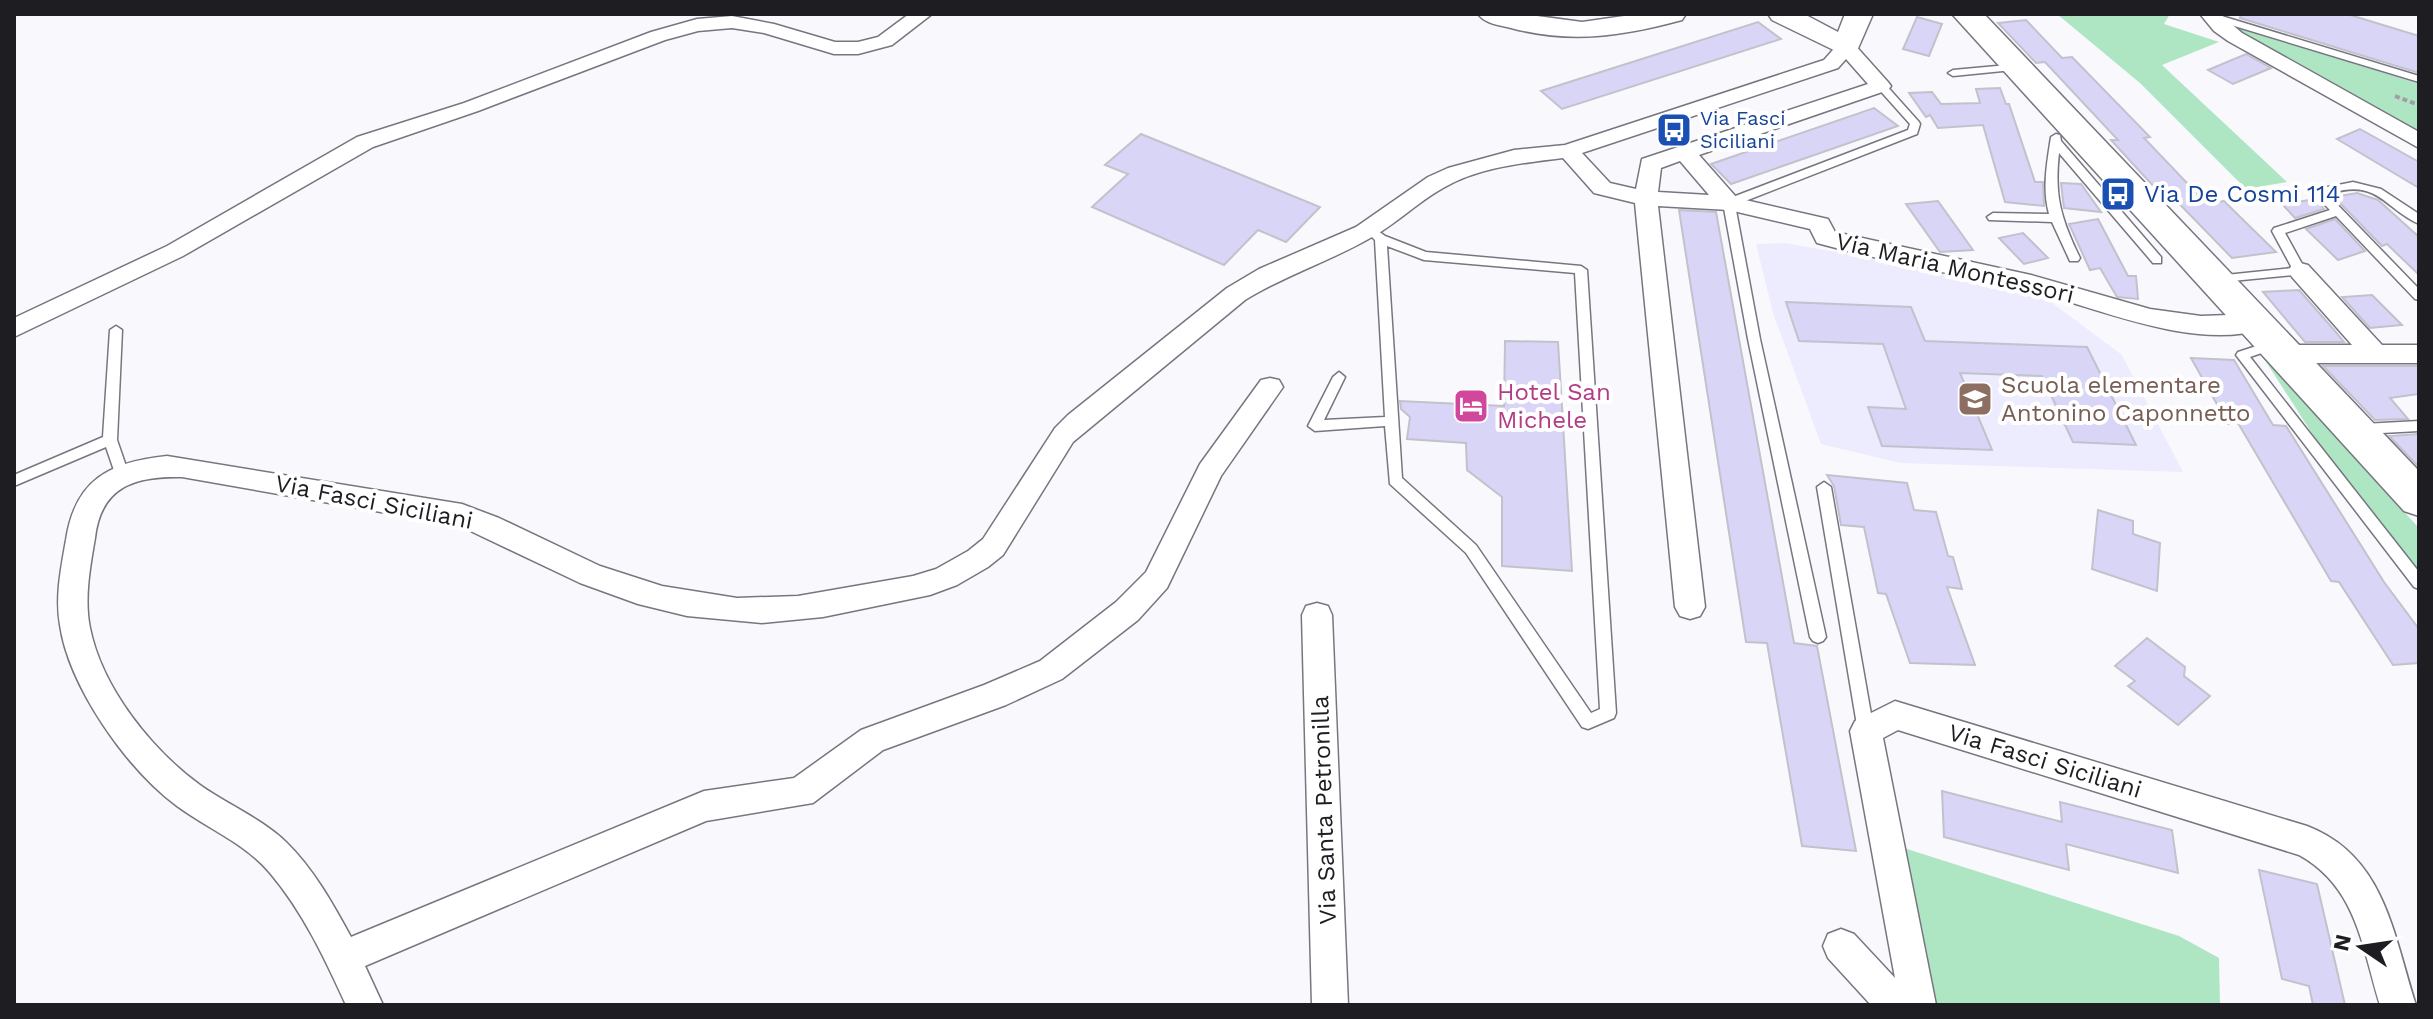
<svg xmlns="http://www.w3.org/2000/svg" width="2433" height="1019" font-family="'Work Sans',sans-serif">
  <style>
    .built { fill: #edebfe }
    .green { fill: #aee6c3 }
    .building { fill: #d9d5f7; stroke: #c2c1cc; stroke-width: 2 }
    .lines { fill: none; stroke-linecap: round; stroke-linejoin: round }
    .service-casing { stroke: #777680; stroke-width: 3 }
    .minor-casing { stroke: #777680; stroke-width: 3 }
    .secondary-casing { stroke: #777680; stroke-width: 3 }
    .primary-casing { stroke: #777680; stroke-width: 3 }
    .path { stroke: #a0a0a4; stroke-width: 4; stroke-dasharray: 5 3; stroke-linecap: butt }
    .service { fill: #fff; fill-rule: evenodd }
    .minor { fill: #fff; fill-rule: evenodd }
    .secondary { fill: #fff; fill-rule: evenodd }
    .primary { fill: #fff; fill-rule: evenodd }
    .labels { text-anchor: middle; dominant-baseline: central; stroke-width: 8; stroke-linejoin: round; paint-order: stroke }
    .far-transit-label { font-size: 20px; fill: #164399; stroke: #fff; text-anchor: start }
    .transit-label { font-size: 24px; fill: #164399; stroke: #fff; text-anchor: start }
    .street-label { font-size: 24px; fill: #1e1d21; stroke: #fff }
    .education-label { font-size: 24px; fill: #785e54; stroke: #fff; text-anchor: start }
    .hotel-label { font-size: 24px; fill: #b23c85; stroke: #fff; text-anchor: start }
  </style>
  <rect width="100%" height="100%" fill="#f9f9fd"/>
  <path class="built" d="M1785,243L2031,287L2122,355L2183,472L1900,463L1821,444L1773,313L1756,244Z"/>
  <g class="green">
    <path d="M2057,14H2170L2164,24L2219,42L2162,65L2287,182L2246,189L2140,83Z"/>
    <path d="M2240,27L2419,84V133L2239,32Z"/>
    <path d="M2263,357L2419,528V581L2347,488Z"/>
    <path d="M1904,848L2179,936L2219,958L2220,1005H1931Z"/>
  </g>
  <g class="building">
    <path d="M2241,14H2347L2419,36V73L2240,18Z"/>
    <path d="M1917,17L1942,24L1929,56L1903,49Z"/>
    <path d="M2026,20L2062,58L2072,57L2150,137L2144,138L2206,203L2224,201L2276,252L2232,258L2163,187L2155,188L2111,140H2118L2045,62L2036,63L1998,23Z"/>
    <path d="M1758,22L1781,39L1562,109L1541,91Z"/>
    <path d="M2246,54L2271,68L2233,84L2208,70Z"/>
    <path d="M2000,88L2006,104H2009L2035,182H2043L2044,206L2005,202L1983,125L1938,128L1930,115L1926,117L1909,93L1932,92L1941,104L1980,103L1976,89Z"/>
    <path d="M1874,108L1898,126L1731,184L1711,164Z"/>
    <path d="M2360,129L2419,162V188L2337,139Z"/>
    <path d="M1141,134L1320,207L1286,242L1258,230L1224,265L1092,207L1128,174L1105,165Z"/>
    <path d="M2061,183L2081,184L2101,212L2064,208Z"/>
    <path d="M2357,193L2378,200L2419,237V275L2387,244L2382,246L2334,197Z"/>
    <path d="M2316,199L2324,209L2295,218L2282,204Z"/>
    <path d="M1938,201L1973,250L1940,252L1906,204Z"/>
    <path d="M1679,210L1716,212L1794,643L1817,646L1856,851L1802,846L1767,643L1746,642Z"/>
    <path d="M2098,219L2128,276H2136L2138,299L2117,297L2100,268L2090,270L2069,224Z"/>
    <path d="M2335,219L2365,251L2338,260L2306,229Z"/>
    <path d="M2023,233L2048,258L2024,264L1999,238Z"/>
    <path d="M2299,290L2335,331L2344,342H2305L2263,292Z"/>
    <path d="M2372,295L2402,325L2370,328L2342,297Z"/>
    <path d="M1786,302L1911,307L1925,341L2087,347L2136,445L2073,442L2042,376L1960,373L1992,450L1882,446L1868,407L1906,409L1883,344L1799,341Z"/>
    <path d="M1505,341L1558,342L1572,571L1502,566V497L1467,470L1466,443L1407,439L1410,417L1401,409L1400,401L1504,406Z"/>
    <path d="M2191,358L2234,360L2273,425L2286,426L2384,582L2419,629V663L2393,665L2339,582L2331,581L2238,423L2228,424Z"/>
    <path d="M2323,366H2419V394L2390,398L2408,419L2375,420Z"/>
    <path d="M2419,434V467L2389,436Z"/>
    <path d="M1827,475L1907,483L1914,510L1936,512L1948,556L1953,557L1962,589L1947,587L1975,665L1910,663L1886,594L1878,593L1864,527L1841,525L1834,486Z"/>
    <path d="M2098,510L2133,521V534L2160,543L2157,591L2092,569Z"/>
    <path d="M2147,638L2185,667L2184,676L2210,696L2178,725L2128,686L2135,681L2115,666Z"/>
    <path d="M1942,791L2062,822L2060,802L2172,830L2178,873L2066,844L2069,870L1944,837Z"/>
    <path d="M2259,870L2317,884L2345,1005H2313L2309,986L2282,979Z"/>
  </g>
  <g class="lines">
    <defs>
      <g id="service">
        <path d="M2207,14H2215L2419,76V82L2208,18Z"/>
        <path d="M2019,64L2024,67L2023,69L1953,76L1948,73L1953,70Z"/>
        <path d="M1881,83L1885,84L1919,122L1920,124L1917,134L1735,205L1760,339L1826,637L1823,641L1818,643L1813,641L1810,637L1748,339L1723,203L1725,200L1908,130L1910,124L1876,86Z"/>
        <path d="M2056,134L2060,135L2061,141L2161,257V263H2153L2059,153C2054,196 2061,219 2080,258L2078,261H2070L2052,222L1989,220L1987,217L1993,213L2049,214C2042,188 2047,163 2051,137Z"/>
        <path d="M2353,182L2381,189L2419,214V224C2385,209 2378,179 2332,193L2331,198L2419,289V300L2415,299L2336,216L2285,233L2306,271L2304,274L2212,283L2210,280L2212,277L2216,276L2292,268L2272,231L2274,228L2330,210L2319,199L2323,188Z"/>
        <path d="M1370,225L1385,236L1426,252L1581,266L1587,270L1616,713L1614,718L1588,729L1582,727L1466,553L1390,484L1385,426L1315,431L1308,426L1333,377L1339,372L1345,377L1324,420L1385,417L1375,240L1364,229ZM1387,246L1424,260L1575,273L1600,709L1591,713L1476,545L1402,478Z"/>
        <path d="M116,326L122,330L117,440L129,475L127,479H117L106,447L14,486V475L103,437L110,330Z"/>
        <path d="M2275,340L2279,341L2281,344L2279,347L2250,357L2419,572V589L2414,587L2236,355L2238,352Z"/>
        <path d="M2419,421V431L2363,434L2356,429L2363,424Z"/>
        <path d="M1824,482L1831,487L1874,731L1872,736L1866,738L1860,736L1858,731L1817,487Z"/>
      </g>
      <g id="minor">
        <path d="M909,14H932L892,45L858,54H834L764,33L732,28L698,31L665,40L478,111L373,147L183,256L14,337V318L167,246L357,137L464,103L651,32L697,19L732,16L774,24L835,42H858L878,37Z"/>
        <path d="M2200,14H2220L2242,33L2419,132V148L2228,41L2214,31Z"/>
        <path d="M1846,41L1853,43L1888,82L1891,86L1888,90L1699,155L1737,198L1828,219L1835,232L2031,275L2150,309L2201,316L2256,314L2265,317L2268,323L2265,329C2189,351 2099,307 2026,290C1956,274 1886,262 1817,243L1810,229L1729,210L1658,206L1705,607L1700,616L1690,619L1680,616L1675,607L1635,203L1594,193L1563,158C1523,163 1478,167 1443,188C1418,202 1397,223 1372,237C1331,261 1285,275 1245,300L1073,442L1003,555L988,567L957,585L930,595L823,617L762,623L687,616L638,604L580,583L460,526L182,477C135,476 101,486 95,538C90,567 84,599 90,628C102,688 152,750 200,785C228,805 261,818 286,842C313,868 333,904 351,937L704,791L794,778L861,730L984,685L1040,661L1116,602L1146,572L1200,464L1261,380L1270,378L1279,380L1283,387L1221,476L1167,588L1138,620L1062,679L1006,705L883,750L813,803L706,821L365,966L383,1005H346C325,959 303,912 270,873C245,843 208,829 177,806C127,769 69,687 60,625C55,597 61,568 66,540C75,480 109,462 167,456L462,504L499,518L600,566L662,586L737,598L798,596L913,576L936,569L968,551L983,539L1055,428L1068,415L1227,288L1259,269L1356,227L1428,177L1448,168L1514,150L1565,145L1824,60L1839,43ZM1846,59L1868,84L1642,159L1636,189L1610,183L1582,153L1838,68ZM1680,161L1709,195L1658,192L1661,168Z"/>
        <path d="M2300,263L2308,265L2382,345H2419V363H2285L2276,360L2272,354L2276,348L2285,345H2352L2292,277L2288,271L2292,265Z"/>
        <path d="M1317,603L1328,606L1332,615L1348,1005H1312L1302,615L1306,606Z"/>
        <path d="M1895,701L2307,826C2385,856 2393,934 2416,1005H2380C2362,947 2357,887 2299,855L1898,730L1883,738L1936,1005H1871L1828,958L1823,946L1828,934L1841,929L1854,934L1895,978L1850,731L1855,721Z"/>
      </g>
      <g id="secondary">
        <path d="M1478,14H1523L1582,22L1638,14H1686L1682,20C1623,36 1571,44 1511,28C1500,25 1485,24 1478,14Z"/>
        <path d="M1768,14H1804L1838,32L1845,14H1873L1856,53L1846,56L1772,20Z"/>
      </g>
      <path id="primary" d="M1952,14H1984L2419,471V516L2404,511Z"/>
    </defs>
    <use href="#service" class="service-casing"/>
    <use href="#minor" class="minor-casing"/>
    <use href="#secondary" class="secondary-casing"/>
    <use href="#primary" class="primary-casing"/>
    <path class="path" d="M2395,96L2419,105"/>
    <use href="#service" class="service"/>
    <use href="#minor" class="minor"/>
    <use href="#secondary" class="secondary"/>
    <use href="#primary" class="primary"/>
  </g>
  <defs>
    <symbol id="bus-square" viewBox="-11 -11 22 22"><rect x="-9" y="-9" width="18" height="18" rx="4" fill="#1a4fb4" stroke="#fff"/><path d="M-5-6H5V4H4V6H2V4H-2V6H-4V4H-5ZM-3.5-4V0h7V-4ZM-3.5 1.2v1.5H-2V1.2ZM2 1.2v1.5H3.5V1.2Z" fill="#fff"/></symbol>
    <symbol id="school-square" viewBox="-11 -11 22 22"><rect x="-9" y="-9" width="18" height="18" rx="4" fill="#8d6e63" stroke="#fff"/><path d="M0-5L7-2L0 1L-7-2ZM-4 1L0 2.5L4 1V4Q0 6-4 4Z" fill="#fff"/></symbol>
    <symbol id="hotel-square" viewBox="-11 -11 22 22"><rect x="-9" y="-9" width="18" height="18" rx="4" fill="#d1479c" stroke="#fff"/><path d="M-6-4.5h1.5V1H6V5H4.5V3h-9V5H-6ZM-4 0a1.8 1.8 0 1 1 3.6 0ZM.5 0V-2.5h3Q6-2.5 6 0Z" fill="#fff"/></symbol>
  </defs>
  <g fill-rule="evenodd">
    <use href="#bus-square" x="1654" y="110" width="40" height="40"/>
    <use href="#bus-square" x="2098" y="174" width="40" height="40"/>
    <use href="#school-square" x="1955" y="379" width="40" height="40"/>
    <use href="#hotel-square" x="1451" y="386" width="40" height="40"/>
  </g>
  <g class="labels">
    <g class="far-transit-label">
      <text x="1700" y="118">Via Fasci<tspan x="1700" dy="23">Siciliani</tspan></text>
    </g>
    <g class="transit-label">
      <text x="2144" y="194">Via De Cosmi 114</text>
    </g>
    <g class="street-label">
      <text transform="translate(1955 268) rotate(13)">Via Maria Montessori</text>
      <text transform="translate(374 502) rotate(11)">Via Fasci Siciliani</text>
      <text transform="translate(2045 761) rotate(17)">Via Fasci Siciliani</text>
      <text transform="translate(1324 810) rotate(-92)">Via Santa Petronilla</text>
    </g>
    <g class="education-label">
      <text x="2001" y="385">Scuola elementare<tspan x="2001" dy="28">Antonino Caponnetto</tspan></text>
    </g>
    <g class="hotel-label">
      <text x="1497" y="392">Hotel San<tspan x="1497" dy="28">Michele</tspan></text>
    </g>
  </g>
  <rect width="2433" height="1019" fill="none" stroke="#1e1d21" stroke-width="32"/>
  <g transform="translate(2361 947) rotate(283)" stroke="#ffffff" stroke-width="6" paint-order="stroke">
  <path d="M0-6L14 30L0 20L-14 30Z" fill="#1e1d21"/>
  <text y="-12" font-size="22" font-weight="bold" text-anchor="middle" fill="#1e1d21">N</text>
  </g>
</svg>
